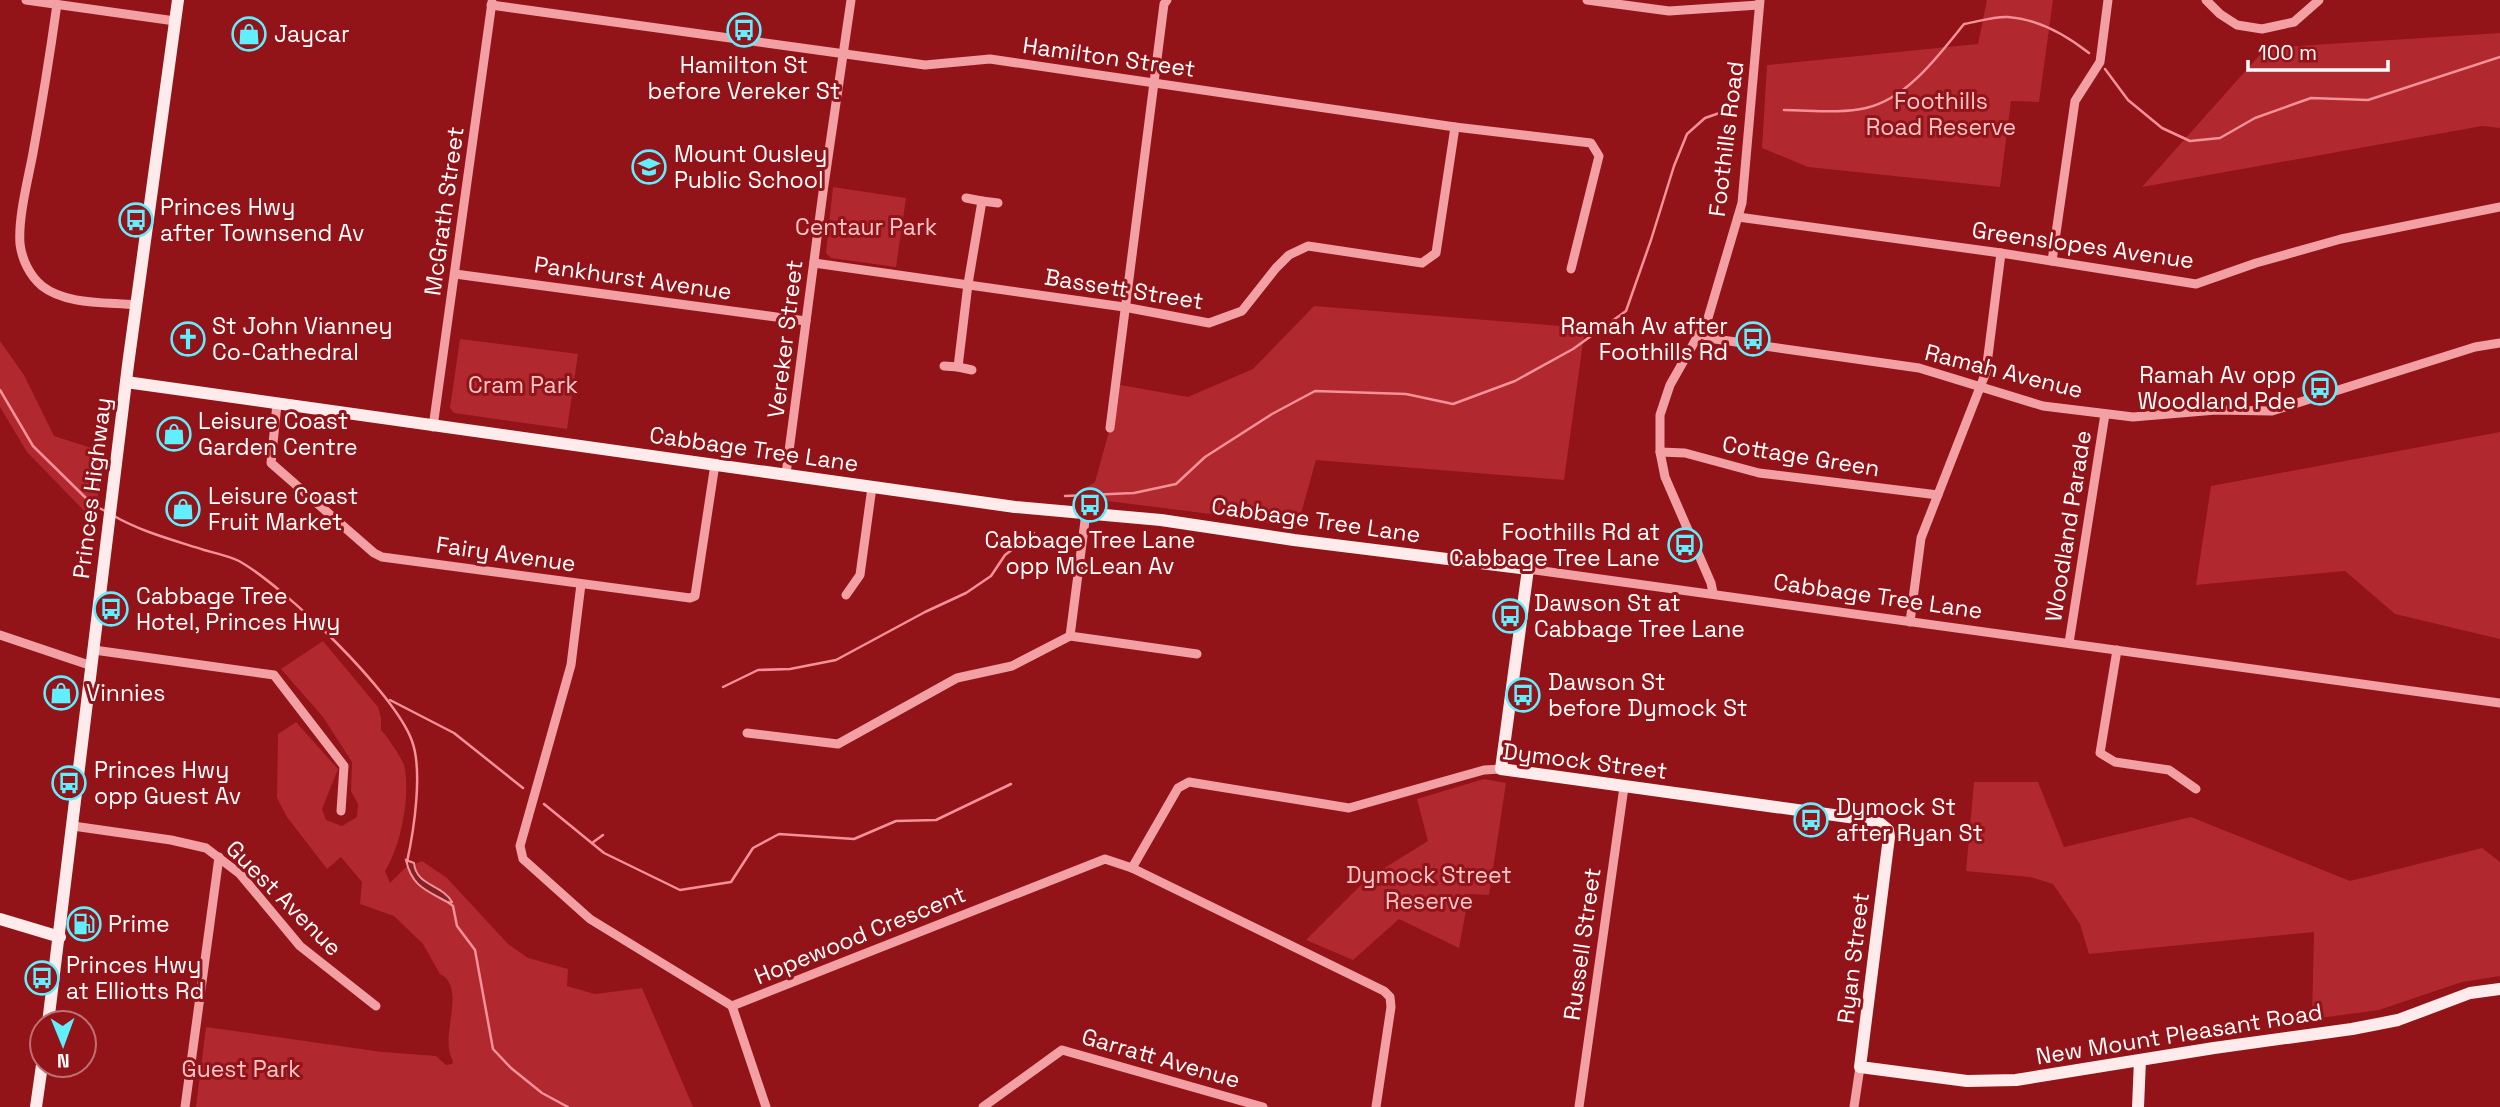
<svg xmlns="http://www.w3.org/2000/svg" width="2500" height="1107" font-family="'Space Grotesk',sans-serif">
  <style>
    .green { fill: #b2282f }
    .water { fill: #812226; stroke: #f59198; stroke-width: 2 }
    .lines { fill: none; stroke-linecap: round; stroke-linejoin: round }
    .stream { stroke: #f59198; stroke-width: 2.5 }
    .minor { stroke: #f2a0a4; stroke-width: 9 }
    .major { stroke: #ffebeb; stroke-width: 12 }
    .labels { text-anchor: middle; dominant-baseline: central; stroke-width: 6; stroke-linejoin: round; paint-order: stroke }
    .poi-label { font-size: 23px; fill: #fff; stroke: #921318; text-anchor: start }
    .street-label { font-size: 23px; fill: #fff; stroke: #921318 }
    .park-label { font-size: 23px; fill: #fdc7ca; stroke: #921318 }
  </style>
  <rect width="100%" height="100%" fill="#921318"/>
  <g class="green">
    <path d="M1987,0H2053L2039,102L2011,101L2000,187L1808,167L1762,148L1767,65L1978,44Z"/>
    <path d="M2500,33V128L2482,126L2142,187L2266,48Z"/>
    <path d="M833,187L906,198L896,267L831,258L826,253Z"/>
    <path d="M1314,306L1585,328L1564,480L1316,460L1297,528L1226,516L1084,498V489L1095,482L1110,428L1115,384L1188,397L1253,369Z"/>
    <path d="M460,339L578,354L567,429L454,413L450,408Z"/>
    <path d="M0,341L24,375L54,436L104,452L94,521L27,452L0,407Z"/>
    <path d="M2500,432V639L2395,614L2345,571L2196,585L2211,486Z"/>
    <path d="M323,641L378,707L381,718V730C387,736 402,758 404,765C411,794 401,846 385,871L390,883L405,868L422,861L447,878L508,944L528,958L568,969L567,986L595,994L642,988L693,1107H196L206,1027L382,1052L436,1056L446,1065L452,1064L453,1061C438,1037 468,988 440,974L423,944L394,916L360,904L362,882L341,857L327,869L287,817L277,798L278,734L296,722L338,769L322,809L326,820L342,826L357,817L358,804L351,791L352,762L323,717L281,669Z"/>
    <path d="M1484,779L1506,783L1489,895L1469,894L1459,948L1399,919L1353,960L1306,940L1368,878L1428,841L1417,799Z"/>
    <path d="M1974,782H2038L2064,847L2191,817L2350,881L2482,848L2500,862V976L2462,982L2379,1010L2312,1019L2314,932L2089,954L2080,924L2053,884L2030,877L1966,871Z"/>
  </g>
  <path class="water" d="M406,860L414,863C416,886 442,884 452,902L449,903C426,890 412,887 406,860Z"/>
  <g class="lines">
    <g class="stream">
      <path d="M2105,69L2128,100L2162,128L2190,141L2220,138L2255,118L2311,98L2368,100L2500,57"/>
      <path d="M1784,110C1810,110 1840,114 1866,108C1907,99 1939,55 1964,24C1977,22 1994,16 2008,17C2038,19 2066,35 2089,53"/>
      <path d="M0,390L33,446L92,504L105,511"/>
      <path d="M1065,496L1134,493L1176,484L1205,457L1272,414L1315,391L1406,394L1453,404L1515,381L1573,349L1626,311L1651,240L1674,166L1687,134L1705,118L1734,108"/>
      <path d="M114,516C142,532 173,540 204,550C215,553 229,556 239,561C285,587 395,693 412,741C423,771 414,830 407,862"/>
      <path d="M723,687L758,670L790,669L836,660L925,612L966,593L991,576L1005,555L1034,533"/>
      <path d="M390,700L454,733L523,788"/>
      <path d="M544,804L604,853L680,890L731,882L753,848L779,834L854,839L896,821L936,820L1011,784"/>
      <path d="M592,843L603,835"/>
      <path d="M448,902L453,906L457,926L475,950L493,1049L511,1068L542,1093L568,1107"/>
    </g>
    <g class="minor">
      <path d="M26,0L175,21"/>
      <path d="M1587,0L1669,11L1759,5"/>
      <path d="M2206,0L2220,14L2237,25L2262,29L2294,22L2319,0"/>
      <path d="M57,4C50,54 42,104 33,153C28,180 18,217 20,244C22,260 30,276 42,286C66,305 107,302 136,305"/>
      <path d="M491,5L925,65L990,59L1455,127L1591,143L1599,156L1571,269"/>
      <path d="M982,201L998,203"/>
      <path d="M1738,217L2001,253L2196,284L2256,263L2341,239L2500,207"/>
      <path d="M2052,261L2075,101L2100,62L2108,0"/>
      <path d="M814,263L1124,307L1209,323L1242,311L1276,268L1289,255L1308,246L1422,263L1436,253L1455,127"/>
      <path d="M455,274L806,321"/>
      <path d="M1701,334L1715,339L1919,368L2043,406L2133,417L2216,410L2272,411L2475,347L2500,343"/>
      <path d="M944,366L958,367L968,284L982,201L966,198"/>
      <path d="M958,367L972,370"/>
      <path d="M277,404L271,463L374,553L382,557L690,598L695,596L715,464"/>
      <path d="M433,427L492,2"/>
      <path d="M1110,428L1164,4L1167,0"/>
      <path d="M1660,452L1685,453L1759,473L1938,495"/>
      <path d="M786,474L823,192L851,0"/>
      <path d="M1086,513L1070,636L1197,654"/>
      <path d="M1528,569L2500,703"/>
      <path d="M581,584L571,665L520,846L523,859L590,919L732,1006"/>
      <path d="M1713,593L1711,583L1665,477L1660,452V415L1670,385L1708,318L1742,203L1760,0"/>
      <path d="M846,595L860,575L872,487"/>
      <path d="M1910,622L1921,538L1986,372L2001,253"/>
      <path d="M0,635L92,666"/>
      <path d="M2069,643L2105,414"/>
      <path d="M94,650L274,675L344,766L341,811"/>
      <path d="M2117,650L2100,753L2115,762L2169,770L2196,789"/>
      <path d="M747,733L838,744L957,678L1012,666L1070,636"/>
      <path d="M73,826L171,840L206,848L240,874L300,946L376,1006"/>
      <path d="M1132,868L1178,788L1189,782L1349,808L1484,770L1501,769"/>
      <path d="M732,1006L1105,859L1132,868L1384,991L1390,997L1391,1007L1376,1107"/>
      <path d="M732,1006L766,1107"/>
      <path d="M185,1107L219,857"/>
      <path d="M983,1107L1062,1050L1263,1107"/>
      <path d="M1579,1107L1624,787"/>
      <path d="M1854,1107L1860,1067"/>
    </g>
    <g class="major">
      <path d="M126,382L1015,507L1161,520L1294,540L1528,569L1501,769L1877,821L1888,830L1889,837L1860,1067L1967,1081L2016,1080L2214,1048L2352,1029L2398,1020L2470,993L2500,989"/>
      <path d="M0,919L60,937"/>
      <path d="M48,1023L128,365L178,0"/>
      <path d="M36,1107L42,1065"/>
      <path d="M2138,1107L2140,1060"/>
    </g>
  </g>
  <defs>
    <symbol id="bus-ring" viewBox="-11 -11 22 22"><circle r="9.5" fill="#921318" stroke="#61eeff" stroke-width="1.5"/><path d="M-5-6H5V4H4V6H2V4H-2V6H-4V4H-5ZM-3.5-4V0h7V-4ZM-3.5 1.2v1.5H-2V1.2ZM2 1.2v1.5H3.5V1.2Z" fill="#61eeff"/></symbol>
    <symbol id="shop-ring" viewBox="-11 -11 22 22"><circle r="9.5" fill="#921318" stroke="#61eeff" stroke-width="1.5"/><path d="M-5-2.5h2.3a2.7 3.5 0 0 1 5.4 0H5L5.5 6h-11ZM-1.5-2.5h3a1.5 2.3 0 0 0-3 0Z" fill="#61eeff"/></symbol>
    <symbol id="school-ring" viewBox="-11 -11 22 22"><circle r="9.5" fill="#921318" stroke="#61eeff" stroke-width="1.5"/><path d="M0-5L7-2L0 1L-7-2ZM-4 1L0 2.5L4 1V4Q0 6-4 4Z" fill="#61eeff"/></symbol>
    <symbol id="church-ring" viewBox="-11 -11 22 22"><circle r="9.5" fill="#921318" stroke="#61eeff" stroke-width="1.5"/><path d="M-1.2-6h2.4v3.5h3.3v2.4h-3.3V6h-2.4V-.1h-3.3v-2.4h3.3Z" fill="#61eeff"/></symbol>
    <symbol id="fuel-ring" viewBox="-11 -11 22 22"><circle r="9.5" fill="#921318" stroke="#61eeff" stroke-width="1.5"/><path d="M-5.5-6h7V0h2V4h1.3V-2.5L3-4.5l.8-.8L6-3V5H2.5V1h-1V6h-7ZM-4.2-4.7v3.2H.2V-4.7Z" fill="#61eeff"/></symbol>
  </defs>
  <g fill-rule="evenodd">
    <use href="#bus-ring" x="725" y="11" width="38" height="38"/>
    <use href="#shop-ring" x="230" y="15" width="38" height="38"/>
    <use href="#school-ring" x="630" y="148" width="38" height="38"/>
    <use href="#bus-ring" x="117" y="201" width="38" height="38"/>
    <use href="#church-ring" x="169" y="320" width="38" height="38"/>
    <use href="#bus-ring" x="1734" y="320" width="38" height="38"/>
    <use href="#bus-ring" x="2301" y="369" width="38" height="38"/>
    <use href="#shop-ring" x="155" y="415" width="38" height="38"/>
    <use href="#bus-ring" x="1071" y="486" width="38" height="38"/>
    <use href="#shop-ring" x="164" y="490" width="38" height="38"/>
    <use href="#bus-ring" x="1666" y="526" width="38" height="38"/>
    <use href="#bus-ring" x="92" y="590" width="38" height="38"/>
    <use href="#bus-ring" x="1491" y="597" width="38" height="38"/>
    <use href="#shop-ring" x="42" y="674" width="38" height="38"/>
    <use href="#bus-ring" x="1504" y="676" width="38" height="38"/>
    <use href="#bus-ring" x="50" y="764" width="38" height="38"/>
    <use href="#bus-ring" x="1792" y="801" width="38" height="38"/>
    <use href="#fuel-ring" x="65" y="905" width="38" height="38"/>
    <use href="#bus-ring" x="23" y="959" width="38" height="38"/>
  </g>
  <g class="labels">
    <g class="poi-label">
      <text x="274" y="34">Jaycar</text>
      <text x="744" y="65" text-anchor="middle">Hamilton St<tspan x="744" dy="26">before Vereker St</tspan></text>
      <text x="674" y="154">Mount Ousley<tspan x="674" dy="26">Public School</tspan></text>
      <text x="160" y="207">Princes Hwy<tspan x="160" dy="26">after Townsend Av</tspan></text>
      <text x="212" y="326">St John Vianney<tspan x="212" dy="26">Co-Cathedral</tspan></text>
      <text x="1728" y="326" text-anchor="end">Ramah Av after<tspan x="1728" dy="26">Foothills Rd</tspan></text>
      <text x="2296" y="375" text-anchor="end">Ramah Av opp<tspan x="2296" dy="26">Woodland Pde</tspan></text>
      <text x="198" y="421">Leisure Coast<tspan x="198" dy="26">Garden Centre</tspan></text>
      <text x="208" y="496">Leisure Coast<tspan x="208" dy="26">Fruit Market</tspan></text>
      <text x="1660" y="532" text-anchor="end">Foothills Rd at<tspan x="1660" dy="26">Cabbage Tree Lane</tspan></text>
      <text x="1090" y="540" text-anchor="middle">Cabbage Tree Lane<tspan x="1090" dy="26">opp McLean Av</tspan></text>
      <text x="136" y="596">Cabbage Tree<tspan x="136" dy="26">Hotel, Princes Hwy</tspan></text>
      <text x="1534" y="603">Dawson St at<tspan x="1534" dy="26">Cabbage Tree Lane</tspan></text>
      <text x="1548" y="682">Dawson St<tspan x="1548" dy="26">before Dymock St</tspan></text>
      <text x="86" y="693">Vinnies</text>
      <text x="94" y="770">Princes Hwy<tspan x="94" dy="26">opp Guest Av</tspan></text>
      <text x="1836" y="807">Dymock St<tspan x="1836" dy="26">after Ryan St</tspan></text>
      <text x="108" y="924">Prime</text>
      <text x="66" y="965">Princes Hwy<tspan x="66" dy="26">at Elliotts Rd</tspan></text>
    </g>
    <g class="street-label">
      <text transform="translate(1109 57) rotate(8)">Hamilton Street</text>
      <text transform="translate(1726 139) rotate(-83)">Foothills Road</text>
      <text transform="translate(444 211) rotate(-82)">McGrath Street</text>
      <text transform="translate(2083 245) rotate(8)">Greenslopes Avenue</text>
      <text transform="translate(633 278) rotate(8)">Pankhurst Avenue</text>
      <text transform="translate(1124 289) rotate(9)">Bassett Street</text>
      <text transform="translate(785 339) rotate(-83)">Vereker Street</text>
      <text transform="translate(2004 371) rotate(14)">Ramah Avenue</text>
      <text transform="translate(754 449) rotate(8)">Cabbage Tree Lane</text>
      <text transform="translate(1801 456) rotate(9)">Cottage Green</text>
      <text transform="translate(92 488) rotate(-83)">Princes Highway</text>
      <text transform="translate(1316 520) rotate(8)">Cabbage Tree Lane</text>
      <text transform="translate(2068 526) rotate(-81)">Woodland Parade</text>
      <text transform="translate(506 554) rotate(8)">Fairy Avenue</text>
      <text transform="translate(1878 596) rotate(8)">Cabbage Tree Lane</text>
      <text transform="translate(1585 761) rotate(7)">Dymock Street</text>
      <text transform="translate(284 898) rotate(45)">Guest Avenue</text>
      <text transform="translate(860 935) rotate(-22)">Hopewood Crescent</text>
      <text transform="translate(1582 944) rotate(-82)">Russell Street</text>
      <text transform="translate(1853 958) rotate(-83)">Ryan Street</text>
      <text transform="translate(2179 1034) rotate(-9)">New Mount Pleasant Road</text>
      <text transform="translate(1161 1058) rotate(16)">Garratt Avenue</text>
    </g>
    <g class="park-label">
      <text x="1941" y="101">Foothills<tspan x="1941" dy="26">Road Reserve</tspan></text>
      <text x="866" y="227">Centaur Park</text>
      <text x="523" y="385">Cram Park</text>
      <text x="1429" y="875">Dymock Street<tspan x="1429" dy="26">Reserve</tspan></text>
      <text x="241" y="1069">Guest Park</text>
    </g>
  </g>
  <g transform="translate(63 1044) rotate(179)"><circle r="33" fill="#921318" stroke="#be7174" stroke-width="2"/>
  <path d="M0-5L12 26L0 18L-12 26Z" fill="#61eeff"/>
  <text y="-10" font-size="19" font-weight="bold" text-anchor="middle" fill="#ffffff">N</text>
  </g>
  <path d="M2248 60v10h140v-10" fill="none" stroke="#ffffff" stroke-width="3.5"/>
  <text x="2258" y="60" font-size="21" fill="#ffffff" stroke="#921318" stroke-width="5" paint-order="stroke">100 m</text>
</svg>
